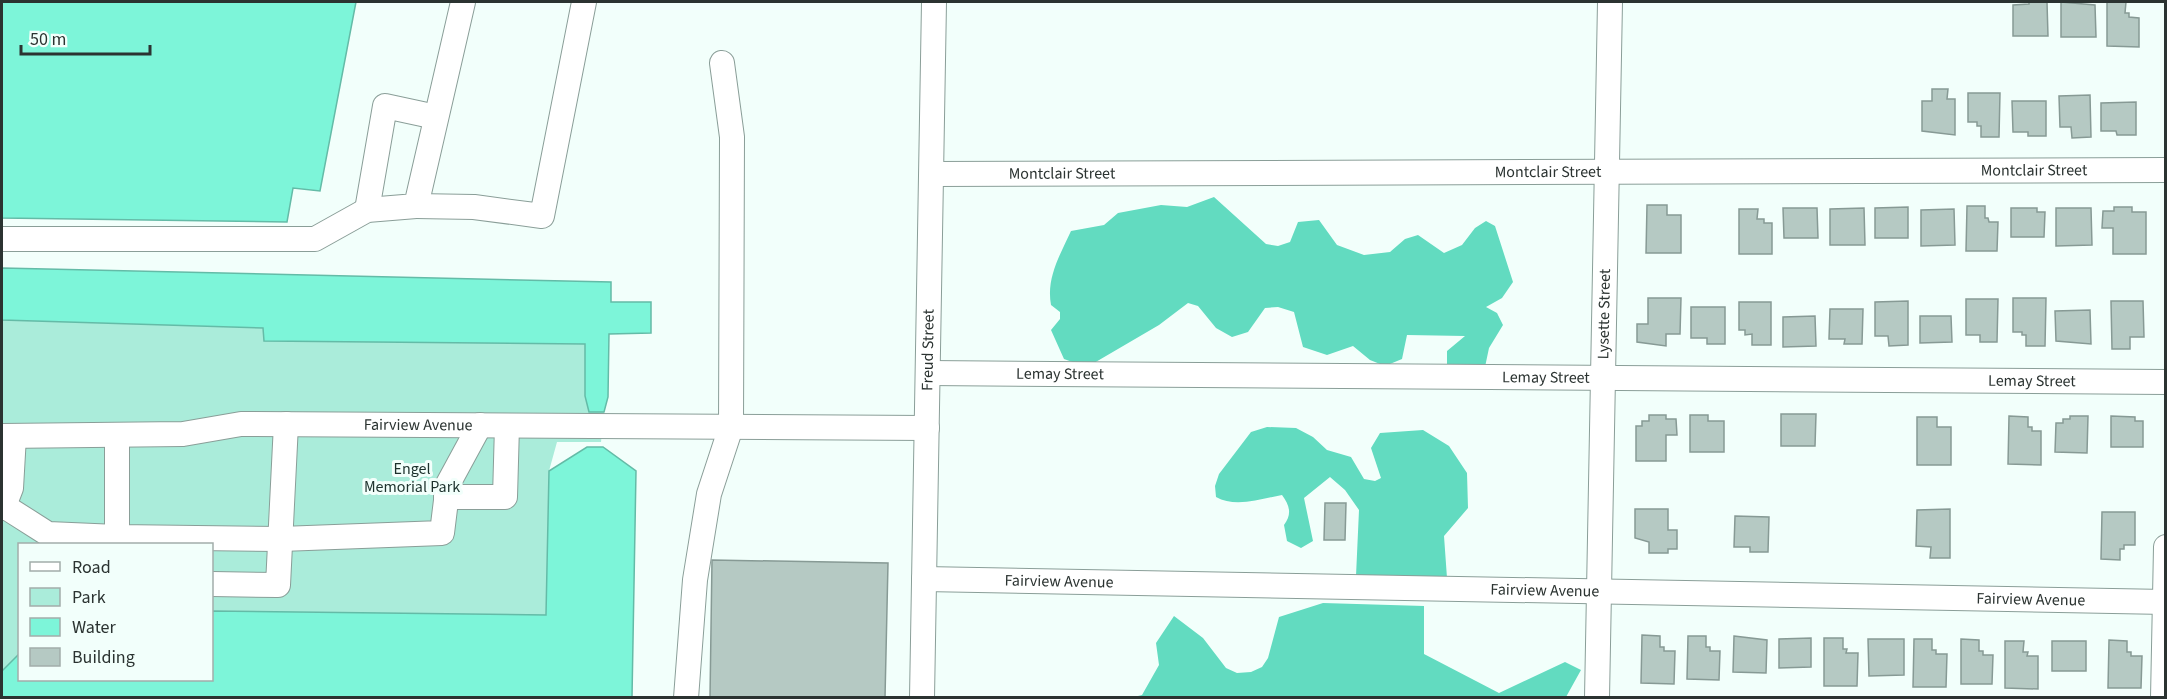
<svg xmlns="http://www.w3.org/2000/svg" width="2167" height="699" font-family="'Source Sans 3',sans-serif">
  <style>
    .green { fill: #aaecda }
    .forest { fill: #62dbc0 }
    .water { fill: #7df5d9; stroke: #64bba7; stroke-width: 1.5 }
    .building { fill: #b5c9c3; stroke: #879a95; stroke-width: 1.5 }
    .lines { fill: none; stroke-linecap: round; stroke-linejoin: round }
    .minor-casing { stroke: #8a9e98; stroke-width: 26 }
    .minor { stroke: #fff; stroke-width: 24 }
    .labels { text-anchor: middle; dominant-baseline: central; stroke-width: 6; stroke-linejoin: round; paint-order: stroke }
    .street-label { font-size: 16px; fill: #2b3331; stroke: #f2fffb }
    .park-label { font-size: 16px; fill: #1c312c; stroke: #f2fffb }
  </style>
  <rect width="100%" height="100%" fill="#f2fffb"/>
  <path class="green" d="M2,320L264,328V341L586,344L585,396L589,412H604L601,442H557L549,471L546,616L212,611V544H20L19,654L2,671Z"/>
  <g class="forest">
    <path d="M1214,197L1266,244L1278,246L1290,242L1298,222L1319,220L1337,245L1364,255L1390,252L1405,239L1418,235L1444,253L1462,245L1475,228L1486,221L1495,226L1513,282L1502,298L1486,307L1497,313L1503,325L1489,348L1485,367H1447V351L1465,336L1407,335L1402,359L1385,366L1370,360L1353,346L1327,355L1303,347L1294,312L1278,307L1265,308L1248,332L1232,337L1216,328L1198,306L1188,303L1159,325L1094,363L1078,364L1064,359L1051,330L1060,319V312L1051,305C1046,278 1060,255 1071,231L1104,225L1118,213L1161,205L1187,207Z"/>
    <path d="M1267,427L1296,428L1313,437L1327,450L1351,457L1364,479L1375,481L1381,478L1371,448L1380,433L1423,430L1449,446L1467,473L1468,508L1444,536L1447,578L1356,576L1359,510L1345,490L1330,477L1304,498L1313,541L1301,548L1287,541L1284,525C1292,514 1290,506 1282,495C1261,499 1235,508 1216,497L1215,486L1219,474L1251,432Z"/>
    <path d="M1323,603L1424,606V654L1499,693L1565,662L1581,670L1566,697H1134L1142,695L1159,665L1156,643L1174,616L1203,638L1226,668L1237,673L1251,672L1262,667L1268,658L1279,617Z"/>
  </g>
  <g class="water">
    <path d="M2,2H356L320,191L293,188L287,222L2,218Z"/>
    <path d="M2,268L611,282V302H651V333L609,334L608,397L604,412H589L585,396V344L264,341L263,328L2,320Z"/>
    <path d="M587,447H603L636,471L632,697H2V671L19,654L20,680H212V611L546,615L549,471Z"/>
  </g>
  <g class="building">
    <path d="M2029,2H2047L2048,36H2013V5L2029,4Z"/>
    <path d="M2061,2L2095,5L2096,37H2061Z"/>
    <path d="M2107,2H2126L2125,13H2129V17L2139,18V47L2107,46Z"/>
    <path d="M1932,89H1948L1947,99H1955V135L1922,131V101H1932Z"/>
    <path d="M1968,93H2000L1999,137H1981V126H1977V122H1968Z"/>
    <path d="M2090,95L2091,137L2072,138L2071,127H2060L2059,96Z"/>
    <path d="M2012,101H2046V136H2028V132H2013Z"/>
    <path d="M2136,102V135H2117L2116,131H2101V103Z"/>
    <path d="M1647,205H1667V215H1681V253H1646Z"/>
    <path d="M1967,206H1985V218H1988L1989,222H1998L1997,251H1966Z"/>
    <path d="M1908,207V238H1875V208Z"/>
    <path d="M2114,207H2132V212H2146V254H2113V228H2102L2103,211H2114Z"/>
    <path d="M1783,208H1817L1818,238H1784Z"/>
    <path d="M1864,208L1865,245H1830V209Z"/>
    <path d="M2011,208H2037V212H2045L2044,237H2011Z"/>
    <path d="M2056,208H2091L2092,245L2056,246Z"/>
    <path d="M1739,209H1758L1757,219H1764V223H1772V254H1739Z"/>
    <path d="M1954,209L1955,245L1921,246V210Z"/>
    <path d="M1648,298H1681L1680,334H1666V346L1637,342V324H1648Z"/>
    <path d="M2013,298H2046L2045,346H2026V335H2022V332H2013Z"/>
    <path d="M1966,299H1998L1997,342H1980V335H1966Z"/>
    <path d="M1908,301V345L1889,346L1888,336H1875V302Z"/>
    <path d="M2111,301H2143L2144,337H2130V349H2112Z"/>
    <path d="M1739,302H1771V345H1752V334L1745,335V330H1739Z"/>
    <path d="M1691,307H1725V344H1707V338H1691Z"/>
    <path d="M1830,309H1863L1862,344H1844L1845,339H1829Z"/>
    <path d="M2090,310L2091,344L2056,341L2055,311Z"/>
    <path d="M1815,316L1816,346L1783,347V317Z"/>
    <path d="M1920,316H1951L1952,342L1920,343Z"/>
    <path d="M1781,414H1816L1815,446H1781Z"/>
    <path d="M1649,415H1666V419H1676L1677,435H1666V461H1636V426H1642V421H1649Z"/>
    <path d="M1690,415H1708V421H1724V452H1690Z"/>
    <path d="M2009,416L2028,417V427H2032V431H2041V465L2008,464Z"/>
    <path d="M2070,416H2088L2087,453L2055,452L2056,423H2063V419H2070Z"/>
    <path d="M2111,416L2135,417V421H2143V447H2111Z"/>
    <path d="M1917,417H1937V427H1951V465H1917Z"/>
    <path d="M1325,503H1346L1345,540H1324Z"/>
    <path d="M1635,509H1668V530H1677V549H1668V553H1649V542L1635,538Z"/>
    <path d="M1950,509V558H1930L1931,547L1916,546L1917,510Z"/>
    <path d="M2102,512H2135V545H2124V549H2120V560L2101,559Z"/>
    <path d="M1735,516L1769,517L1768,552H1750V547H1734Z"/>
    <path d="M712,560L888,563L885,698H710Z"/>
    <path d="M1642,635L1660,636V647H1664V651H1675L1674,684L1641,683Z"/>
    <path d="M1688,636H1706V647H1710V651H1720L1719,680L1687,679Z"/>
    <path d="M1734,636L1767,640L1766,673L1733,672Z"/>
    <path d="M1811,638V667L1779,668V639Z"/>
    <path d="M1824,638H1843V649H1847L1846,653H1858L1857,686H1824Z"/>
    <path d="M1868,639H1904V675L1869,676Z"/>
    <path d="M1914,639H1932V650H1936V654H1947L1946,687H1913Z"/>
    <path d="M1961,639L1979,640V651H1983V655H1993L1992,684H1961Z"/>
    <path d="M2109,640L2127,641V652H2131V656H2142L2141,688H2108Z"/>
    <path d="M2005,641H2024L2023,652H2028L2027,656H2038V689L2005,688Z"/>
    <rect x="2052" y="641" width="34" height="30"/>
  </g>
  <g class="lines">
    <defs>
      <g id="minor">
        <path id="s1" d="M932,174L2166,170"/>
        <path d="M416,206L474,207L542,216L584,2"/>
        <path d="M367,210L385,106L436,117"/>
        <path d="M2,239H315L367,210L416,206L463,2"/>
        <path id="s2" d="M928,373L2166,382"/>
        <path d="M117,435V537L281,539L442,533L448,484L480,425"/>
        <path id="s3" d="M2,436L183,434L241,424L927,428"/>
        <path d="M446,497H505L507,426"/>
        <path d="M2,505L4,506L11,488L14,436"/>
        <path d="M2,508L4,506L48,534L117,537V544"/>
        <path id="s4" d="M924,579L2166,602"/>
        <path d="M212,584L278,585L286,424"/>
        <path d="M686,698L695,580L709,494L731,427L732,137L722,63"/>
        <path id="s5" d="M922,698L934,2"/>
        <path id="s6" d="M1597,698L1610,2"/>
        <path d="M2163,698L2166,547"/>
      </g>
    </defs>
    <use href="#minor" class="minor-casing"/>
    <use href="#minor" class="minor"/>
  </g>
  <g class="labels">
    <g class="street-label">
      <text stroke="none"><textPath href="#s1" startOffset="1102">Montclair Street</textPath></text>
      <text stroke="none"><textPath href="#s1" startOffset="616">Montclair Street</textPath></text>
      <text stroke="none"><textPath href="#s1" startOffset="130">Montclair Street</textPath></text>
      <text stroke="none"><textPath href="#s6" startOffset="384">Lysette Street</textPath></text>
      <text stroke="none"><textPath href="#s5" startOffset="348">Freud Street</textPath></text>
      <text stroke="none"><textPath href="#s2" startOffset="132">Lemay Street</textPath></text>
      <text stroke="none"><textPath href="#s2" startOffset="618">Lemay Street</textPath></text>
      <text stroke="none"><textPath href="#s2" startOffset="1104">Lemay Street</textPath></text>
      <text stroke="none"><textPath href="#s3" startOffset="417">Fairview Avenue</textPath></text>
      <text stroke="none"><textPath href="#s4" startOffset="135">Fairview Avenue</textPath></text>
      <text stroke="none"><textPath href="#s4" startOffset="621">Fairview Avenue</textPath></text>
      <text stroke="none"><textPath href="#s4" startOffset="1107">Fairview Avenue</textPath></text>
    </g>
    <g class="park-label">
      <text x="412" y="469">Engel<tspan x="412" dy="18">Memorial Park</tspan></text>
    </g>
  </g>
  <rect width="2167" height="699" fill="none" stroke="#2b3331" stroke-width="6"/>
  <rect x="18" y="543" width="195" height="138" fill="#f2fffb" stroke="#a2adaa" stroke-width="1.5"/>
  <rect x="30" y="562" width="30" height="9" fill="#ffffff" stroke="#a2adaa" stroke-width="1.5"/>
  <text x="72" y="573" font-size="18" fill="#2b3331">Road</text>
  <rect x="30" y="588" width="30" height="18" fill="#aaecda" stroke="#a2adaa" stroke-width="1.5"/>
  <text x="72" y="603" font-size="18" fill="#2b3331">Park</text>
  <rect x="30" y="618" width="30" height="18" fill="#7df5d9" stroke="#a2adaa" stroke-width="1.5"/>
  <text x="72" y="633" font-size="18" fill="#2b3331">Water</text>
  <rect x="30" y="648" width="30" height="18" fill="#b5c9c3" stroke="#a2adaa" stroke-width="1.5"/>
  <text x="72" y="663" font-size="18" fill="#2b3331">Building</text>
  <path d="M21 45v9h129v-9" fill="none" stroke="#2b3331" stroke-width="3"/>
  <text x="30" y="45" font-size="18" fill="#2b3331" stroke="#f2fffb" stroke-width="4.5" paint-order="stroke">50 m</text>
</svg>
